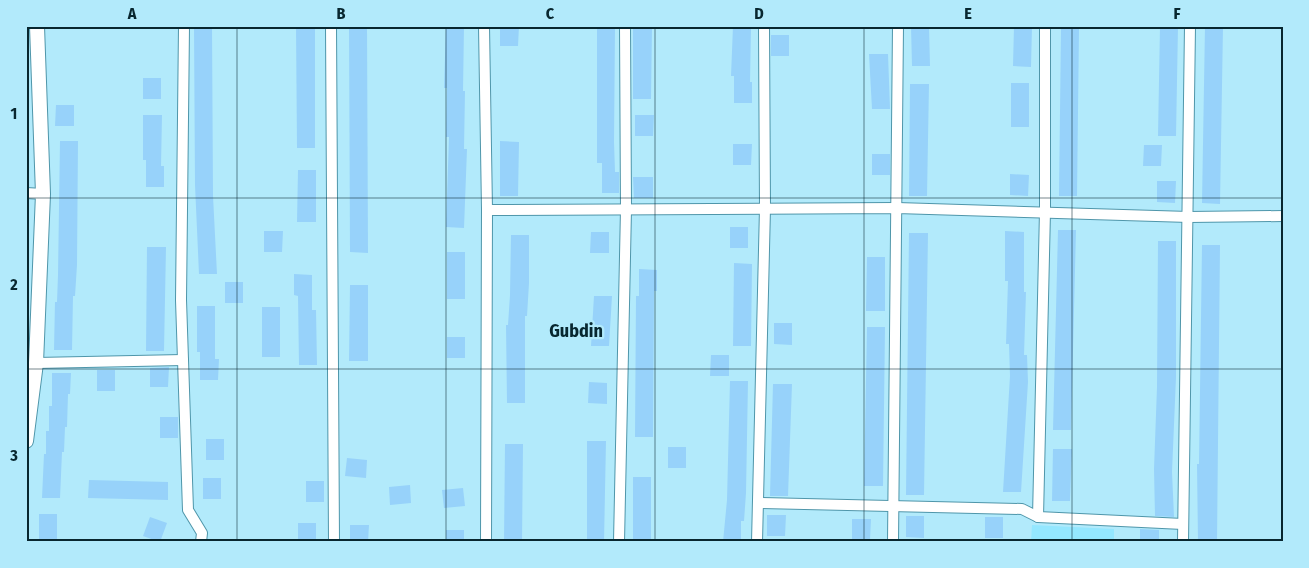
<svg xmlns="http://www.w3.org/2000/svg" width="1309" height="568" font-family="'Fira Sans Condensed',sans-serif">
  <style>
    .built { fill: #94e7ff }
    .building { fill: #97d2fa }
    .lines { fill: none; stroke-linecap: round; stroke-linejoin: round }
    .street-casing { stroke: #4f96aa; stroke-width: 12 }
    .secondary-casing { stroke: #4f96aa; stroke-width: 16 }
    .street { stroke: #fff; stroke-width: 10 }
    .secondary { stroke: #fff; stroke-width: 14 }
    .grid { fill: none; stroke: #08272f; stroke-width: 1; stroke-opacity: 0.55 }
    .labels { text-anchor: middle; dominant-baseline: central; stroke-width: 4.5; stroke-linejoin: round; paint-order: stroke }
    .quarter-label { font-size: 18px; font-weight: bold; fill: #08272f; stroke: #b2eafb }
    .neatline { fill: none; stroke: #08272f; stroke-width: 2 }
    .grid-label { font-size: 16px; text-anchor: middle; font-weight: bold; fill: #08272f }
  </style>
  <rect width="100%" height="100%" fill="#b2eafb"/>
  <path class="built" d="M1032,525L1114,529V542H1031Z"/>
  <g class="building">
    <path d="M194,26H212L213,196L217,274H199L195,185Z"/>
    <path d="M296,26H315V148H297Z"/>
    <path d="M349,26H367L368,253L350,252Z"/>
    <path d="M446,26H464L463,91H465L464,149H467L464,228L446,227L449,137H446L447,88H444Z"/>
    <path d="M500,26H519L518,46H500Z"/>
    <path d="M597,26H615L614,142L615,172H619V193H602V163H597Z"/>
    <path d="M633,26H652L651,99H633Z"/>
    <path d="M733,26H751L750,82H752V103H734V76H731Z"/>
    <path d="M911,26H929L930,66H912Z"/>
    <path d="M1014,26H1032L1031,67L1013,66Z"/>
    <path d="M1160,26H1178L1176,136H1158Z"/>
    <path d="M1205,26H1223L1220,204L1202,203Z"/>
    <path d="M1061,28H1079L1077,196H1059Z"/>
    <rect x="771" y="35" width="18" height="21"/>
    <path d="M869,54H888L890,109H872Z"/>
    <rect x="143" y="78" width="18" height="21"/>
    <rect x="1011" y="83" width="18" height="44"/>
    <path d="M910,84H929L927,196H909Z"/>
    <path d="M56,105H74V126H55Z"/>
    <path d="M143,115H162L161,166H164V187H146V160H143Z"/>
    <path d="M635,115H654L653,136H635Z"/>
    <path d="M60,141H78L77,265L75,296H73L72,350H54L55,302H57L58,275Z"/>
    <path d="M500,141L519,142L518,196H500Z"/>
    <path d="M733,144H752L751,165H733Z"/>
    <path d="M1144,145H1162L1161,166H1143Z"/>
    <rect x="872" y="154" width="18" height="21"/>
    <path d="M298,170H316V222H297Z"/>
    <path d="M1010,174L1029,175L1028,196L1010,195Z"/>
    <path d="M633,177H653V198H634Z"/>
    <path d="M1157,181H1176L1175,203L1157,202Z"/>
    <rect x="730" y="227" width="18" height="21"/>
    <path d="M1058,230H1076L1071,430H1053Z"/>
    <path d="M264,231H283L282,252H264Z"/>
    <path d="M1005,231L1024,232V292H1026L1024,355H1027L1028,382L1021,492H1003L1010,376L1009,344H1006L1008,281H1005Z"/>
    <path d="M591,232H609V253H590Z"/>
    <path d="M909,233H928L924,495H906Z"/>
    <path d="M511,235H529V283L527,316H525V403H507L506,325H508L510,295Z"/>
    <path d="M1158,241H1176V377L1172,472L1174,517L1155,516L1154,469L1157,387Z"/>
    <path d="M1202,245H1220L1217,542H1198L1197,464H1199Z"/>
    <path d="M147,247H166L164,351H146Z"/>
    <rect x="447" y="252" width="18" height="47"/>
    <path d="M867,257H885V311H866Z"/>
    <path d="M734,263L752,264L751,346H733Z"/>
    <path d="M639,269L657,270V291H654L653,437H635L636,296H639Z"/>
    <path d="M294,274L312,275V310H316L317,365H299L298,296L294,295Z"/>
    <rect x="225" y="282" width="18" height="21"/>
    <path d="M350,285H368V361H349Z"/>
    <path d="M594,296H612L609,346H591Z"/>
    <path d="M197,306H215V359H219L218,380H200V352H197Z"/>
    <rect x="262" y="307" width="18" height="50"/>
    <path d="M774,323H792V345L774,344Z"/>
    <path d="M867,327H885L883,486H864Z"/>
    <rect x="447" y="337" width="18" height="21"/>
    <path d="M711,355H729V376H710Z"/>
    <path d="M169,367L168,387H150V368Z"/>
    <rect x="97" y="370" width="18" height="21"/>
    <path d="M52,373H71L70,394H68L67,427H65L64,452H62L60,498H42L44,454H46V431H49V406H52Z"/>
    <path d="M730,381H748L746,493L744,521H741V542H723L727,500Z"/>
    <path d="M589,382L607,383V404L588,403Z"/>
    <path d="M773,384H792L788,496H770Z"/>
    <rect x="160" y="417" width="18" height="21"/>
    <rect x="206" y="439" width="18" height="21"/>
    <path d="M587,441H606L604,542H587Z"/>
    <path d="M505,444H523L522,542H504Z"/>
    <rect x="668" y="447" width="18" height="21"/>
    <path d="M1053,449H1072L1070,501H1052Z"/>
    <path d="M347,458L367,460L366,478L345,476Z"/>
    <rect x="633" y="477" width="18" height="65"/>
    <rect x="203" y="478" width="18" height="21"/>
    <path d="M89,480L168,482V500L88,498Z"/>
    <rect x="306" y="481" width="18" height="21"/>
    <path d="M410,485L411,503L390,505L389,487Z"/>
    <path d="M463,488L465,506L444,508L442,490Z"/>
    <rect x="39" y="514" width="18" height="28"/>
    <path d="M767,515H786L785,536H767Z"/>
    <path d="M906,516H924V538L906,537Z"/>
    <path d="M150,517L167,523L160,542L143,536Z"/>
    <rect x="985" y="517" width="18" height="21"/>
    <path d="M852,519H871L870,540H852Z"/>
    <rect x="298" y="523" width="18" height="19"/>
    <path d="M350,525H369L368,542H350Z"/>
    <path d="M1140,529L1159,530V542H1140Z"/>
    <rect x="446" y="530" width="18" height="12"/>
  </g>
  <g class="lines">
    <defs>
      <g id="street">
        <path d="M184,26L181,300L188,510L202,533L201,542"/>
        <path d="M331,26L334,542"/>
        <path d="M484,26L487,210L486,542"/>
        <path d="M26,193L43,194"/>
        <path d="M487,210L897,208L1189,217L1283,216"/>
        <path d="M36,363L183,360"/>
        <path d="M758,503L1022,509L1038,517L1183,524"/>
        <path d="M1038,517L1045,211V26"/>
        <path d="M619,542L626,209L625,26"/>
        <path d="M757,542L765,208L764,26"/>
        <path d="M893,542L898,26"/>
        <path d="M1183,542L1190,26"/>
      </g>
      <path id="secondary" d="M26,441L36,363L43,194L37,26"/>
    </defs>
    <use href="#street" class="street-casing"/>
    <use href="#secondary" class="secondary-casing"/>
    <use href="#street" class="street"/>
    <use href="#secondary" class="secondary"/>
  </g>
  <path class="grid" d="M237,26V542M446,26V542M655,26V542M864,26V542M1072,26V542M26,198H1283M26,369H1283"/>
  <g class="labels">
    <g class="quarter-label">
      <text x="576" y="331">Gubdin</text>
    </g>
  </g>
  <rect width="1309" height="568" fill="none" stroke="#b2eafb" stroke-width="55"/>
  <rect x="28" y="28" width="1254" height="512" class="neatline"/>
  <g class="grid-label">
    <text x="132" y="19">A</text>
    <text x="341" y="19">B</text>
    <text x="550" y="19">C</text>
    <text x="759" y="19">D</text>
    <text x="968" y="19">E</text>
    <text x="1177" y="19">F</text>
    <text x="14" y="119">1</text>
    <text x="14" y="290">2</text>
    <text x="14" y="461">3</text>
  </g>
</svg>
